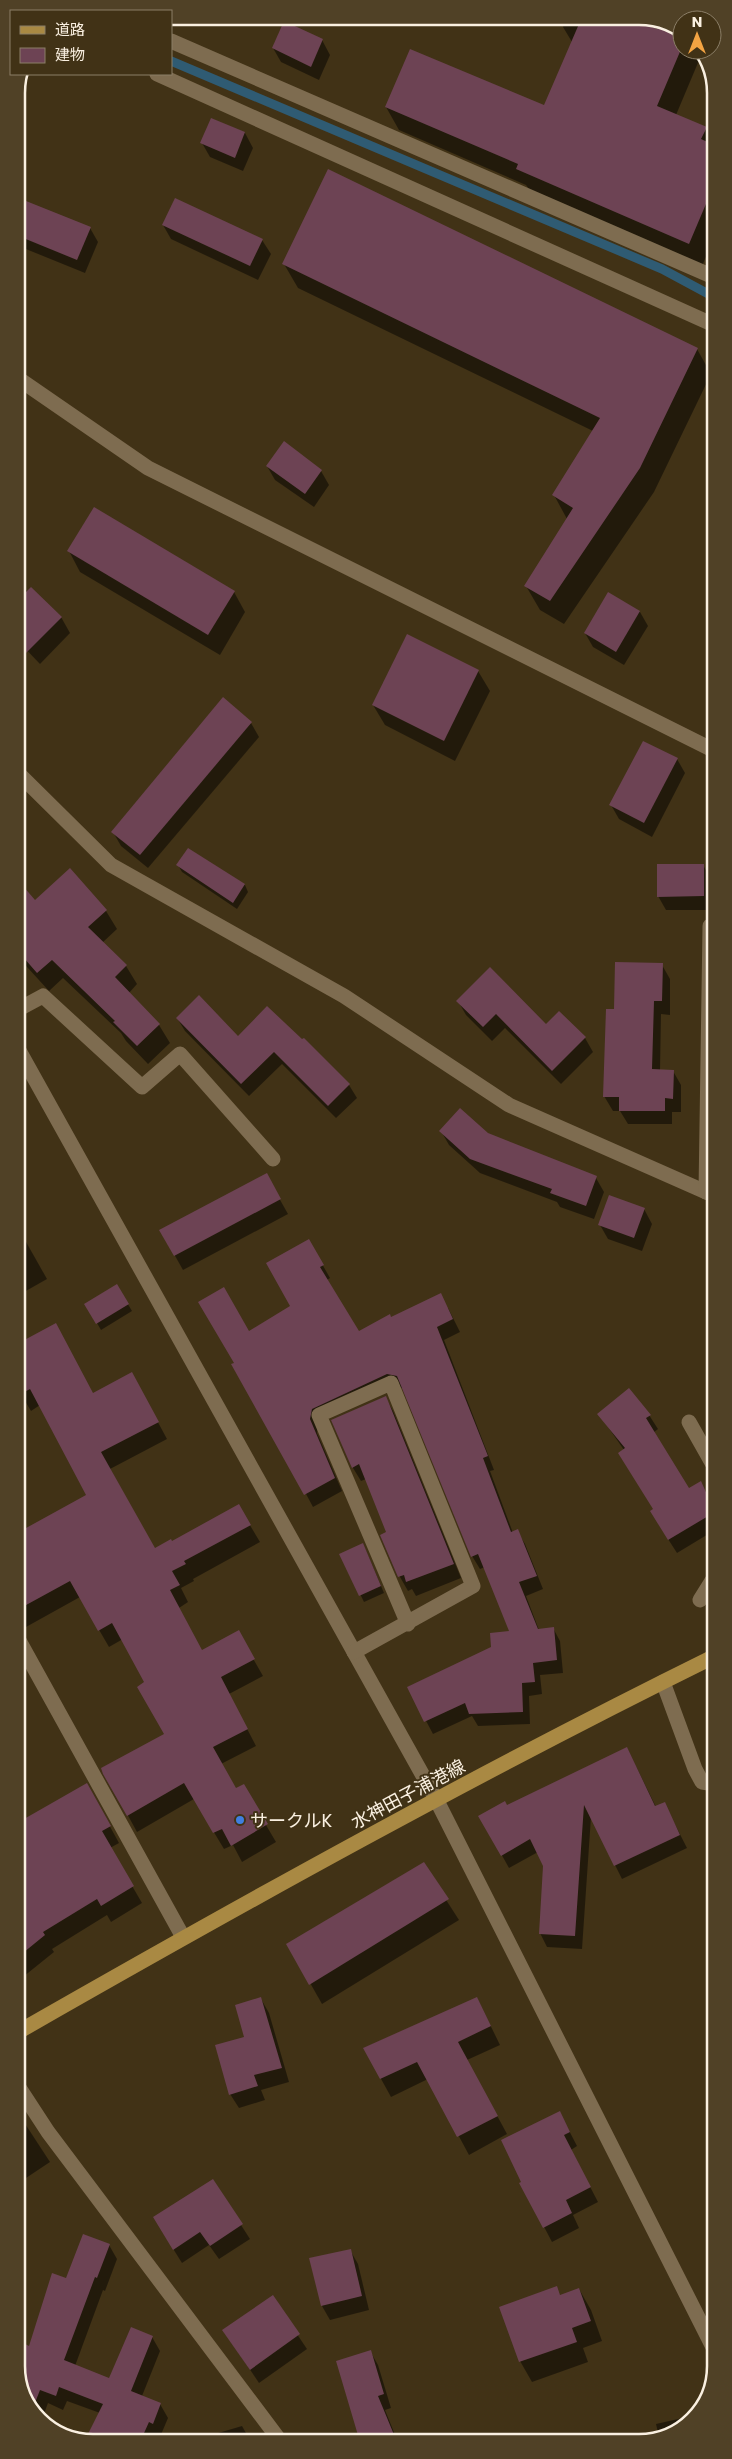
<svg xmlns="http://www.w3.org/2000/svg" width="732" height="2459" font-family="Poppins,'Noto Sans JP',sans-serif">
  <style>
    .shadow { fill: #0007 }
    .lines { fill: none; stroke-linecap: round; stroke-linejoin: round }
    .stream { stroke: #2f5b73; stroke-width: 9 }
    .building { fill: #6d4354 }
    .minor { stroke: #7e6c50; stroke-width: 15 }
    .major { stroke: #a98943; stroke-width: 15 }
    .shop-dot { fill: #3f7fe0; stroke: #413216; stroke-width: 2 }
    .labels { text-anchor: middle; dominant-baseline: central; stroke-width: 4; stroke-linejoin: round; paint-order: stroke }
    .street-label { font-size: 18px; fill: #faf0e1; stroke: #413216 }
    .poi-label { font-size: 18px; fill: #faf0e1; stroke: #413216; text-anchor: start }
    .rim { fill: none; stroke: #faf0e1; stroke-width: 2.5 }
  </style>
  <rect width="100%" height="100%" fill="#413216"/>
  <g class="shadow">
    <path d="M567,17H626L657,31L682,32V50H696L700,58L676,115L706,128L714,142V238L702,266L531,192L526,185L399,130L386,107H544L572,42L563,27Z"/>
    <path d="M322,40L330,55L319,80L281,62L273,48Z"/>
    <path d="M212,119L245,133L253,148L243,171L210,157L202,143Z"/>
    <path d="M16,198L90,228L98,242L85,273L16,245Z"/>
    <path d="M163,225L262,240L271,254L258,280L171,239Z"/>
    <path d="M284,264L697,349L711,374L654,492L564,624L540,610L526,586L567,519L554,495L593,431L298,288Z"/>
    <path d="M16,438L21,446L16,450Z"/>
    <path d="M267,466L321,471L329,485L314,507L275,480Z"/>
    <path d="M69,551L234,592L245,612L220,655L80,572Z"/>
    <path d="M17,583L61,617L70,633L40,664L17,640Z"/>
    <path d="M609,594L640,612L648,626L624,665L593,647L585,633Z"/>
    <path d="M478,671L490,691L455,761L385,725L373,705Z"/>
    <path d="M251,723L259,737L148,868L121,846L113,832Z"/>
    <path d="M677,759L685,773L652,837L619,819L611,805Z"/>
    <path d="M188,849L245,885L248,892L237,909L182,872L178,865Z"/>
    <path d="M703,865L711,879L712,910H666L658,896Z"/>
    <path d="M17,881L35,901L106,911L117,929L102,943L126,966L137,984L129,993L159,1025L170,1043L148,1064L126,1041L121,1033L63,978L49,991L17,956Z"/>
    <path d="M662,965L670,979V1015L661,1014L660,1071H673L681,1085V1112H672V1124H628L620,1111H613L604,1096L616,1011Z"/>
    <path d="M458,1001L585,1038L593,1052L561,1084L505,1028L492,1041L466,1015Z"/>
    <path d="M177,1018L238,1038L304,1040L349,1085L357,1098L336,1118L282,1064L249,1096L185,1031Z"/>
    <path d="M441,1131L487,1134L596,1178L604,1192L594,1219L560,1207L557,1202L480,1173L449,1145Z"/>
    <path d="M266,1175L288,1214L183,1270L161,1231Z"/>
    <path d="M644,1209L652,1224L642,1251L608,1239L600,1225Z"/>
    <path d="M17,1226L47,1279L17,1296Z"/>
    <path d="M309,1241L330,1278L327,1280L359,1333L391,1318L448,1308L460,1332L444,1340L494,1470L490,1471L513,1533L517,1531L525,1544L543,1589L526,1596L539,1630L553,1628L560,1641L563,1673L540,1675L542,1694L529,1696L530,1724L478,1726L472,1716L433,1734L408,1687L492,1648L510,1632L485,1567L480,1569L472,1556L403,1388L395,1387L318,1423L317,1433L342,1491L313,1507L236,1363L248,1333L292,1307Z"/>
    <path d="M117,1286L132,1311L101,1330L86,1304Z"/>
    <path d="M17,1345L93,1394L140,1389L167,1439L110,1469L155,1550L172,1543L248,1522L260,1542L193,1579L194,1581L181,1588L188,1602L179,1608L202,1652L238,1632L263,1676L229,1694L256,1746L221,1764L236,1790L243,1786L276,1842L242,1862L233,1845L224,1849L194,1799L137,1832L102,1768L166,1735L146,1683L123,1639L109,1647L80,1597L17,1632V1535L88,1495L40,1405L31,1411L19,1391Z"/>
    <path d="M385,1397L393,1411L461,1578L416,1596L412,1589L408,1591L400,1577L382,1535L388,1532L366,1479L361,1481L353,1468L333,1420Z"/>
    <path d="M599,1414L649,1415L658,1429L653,1433L689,1490L701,1483L709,1497L715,1511V1530L677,1553L659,1525L655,1510L624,1450Z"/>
    <path d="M363,1544L384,1593L364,1602L341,1555Z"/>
    <path d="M627,1748L656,1807L664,1803L687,1848L622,1879L591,1817L582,1949L547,1947L540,1933L545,1865L538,1852L509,1868L480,1816L507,1806Z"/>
    <path d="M96,1801L119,1843L110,1848L142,1903L111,1922L107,1915L52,1949L54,1952L18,1981L17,1824Z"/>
    <path d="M715,1821V1844L706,1826Z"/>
    <path d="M423,1864L459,1920L322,2004L288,1944Z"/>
    <path d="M477,1998L500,2045L467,2060L507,2134L469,2155L428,2079L391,2097L364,2048Z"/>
    <path d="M261,1999L269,2013L289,2082L261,2090L265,2100L239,2108L230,2094L246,2037Z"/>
    <path d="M18,2113L50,2162L26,2178L18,2166Z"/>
    <path d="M560,2113L577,2146L571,2150L598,2202L573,2215L579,2228L552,2242L521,2183Z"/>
    <path d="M212,2180L250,2239L219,2259L209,2245L182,2263L162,2231Z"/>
    <path d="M109,2245L117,2259L105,2291L103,2290L75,2366L110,2380L152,2337L160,2351L142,2396L160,2404L168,2418L160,2437L157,2436L154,2442H86L100,2413L67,2401L63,2410L48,2403L41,2422L18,2381V2365L25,2346L30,2347L67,2280Z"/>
    <path d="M350,2250L358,2264L369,2310L330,2320L322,2306Z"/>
    <path d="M556,2288L560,2296L579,2289L591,2310L602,2341L583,2348L588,2362L532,2382L520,2361Z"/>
    <path d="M272,2297L307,2349L259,2383L224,2331Z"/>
    <path d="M370,2351L378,2365L391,2408L385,2410L398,2442L353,2440L360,2437Z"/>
    <path d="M687,2417L689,2421L654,2441H640L659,2437L656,2424Z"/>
    <path d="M242,2426L251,2442H199L198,2439Z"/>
  </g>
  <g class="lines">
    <path class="stream" d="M171,61L662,269L714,297"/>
  </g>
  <g class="building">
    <path d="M582,17H628L657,29L660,22L682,32V47L657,106L707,127L701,139L714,145V185L689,244L516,169L518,164L385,107L410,49L544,105Z"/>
    <path d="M284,21L323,39L311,67L272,48Z"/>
    <path d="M211,118L245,132L235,158L200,143Z"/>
    <path d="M328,169L698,348L640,468L550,601L524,586L573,508L552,495L600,418L282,264Z"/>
    <path d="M16,197L91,227L77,260L16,235Z"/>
    <path d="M175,198L263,239L250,266L162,225Z"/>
    <path d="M284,441L322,470L305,494L266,466Z"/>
    <path d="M94,507L235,591L208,635L67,551Z"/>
    <path d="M31,587L62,617L17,662V601Z"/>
    <path d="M608,592L640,611L616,652L584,633Z"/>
    <path d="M407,634L479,670L444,741L372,705Z"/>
    <path d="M223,697L252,722L140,855L111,832Z"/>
    <path d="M643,741L678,758L644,823L609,805Z"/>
    <path d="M188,848L245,884L233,903L176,865Z"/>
    <path d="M657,864H704V896L657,897Z"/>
    <path d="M70,868L107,910L88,927L127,965L115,977L160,1024L137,1046L113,1022L115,1021L52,960L37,973L17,950V879L35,900Z"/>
    <path d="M615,962L663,963L662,1001H654L652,1069L674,1070L673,1099L665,1098V1111H619V1097H603L606,1009H614Z"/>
    <path d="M490,967L546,1024L559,1011L586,1037L552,1071L496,1014L483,1027L456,1001Z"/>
    <path d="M199,995L238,1036L267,1006L302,1039L304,1038L350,1084L328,1106L274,1052L241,1084L176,1018Z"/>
    <path d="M460,1108L488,1133L597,1176L586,1206L550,1193L552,1189L470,1159L439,1131Z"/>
    <path d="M267,1173L281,1199L174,1256L159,1230Z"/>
    <path d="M609,1195L645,1208L634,1238L598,1225Z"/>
    <path d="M309,1239L324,1265L320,1267L359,1331L390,1314L391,1317L441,1293L453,1319L437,1327L488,1456L483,1458L511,1532L518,1529L537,1576L519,1582L538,1629L554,1627L557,1660L533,1663L535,1682L522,1683L523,1712L469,1714L465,1703L424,1722L407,1687L491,1647L490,1633L509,1631L478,1554L471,1557L397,1376L387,1374L312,1409L310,1419L335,1478L304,1495L231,1364L234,1363L198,1302L224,1287L249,1331L290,1306L266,1263Z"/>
    <path d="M117,1284L129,1304L96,1324L84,1304Z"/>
    <path d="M56,1323L93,1393L132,1372L159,1422L101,1452L155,1548L171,1539L172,1541L239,1504L251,1525L184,1561L186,1564L172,1571L180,1585L170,1590L202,1650L239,1630L255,1659L221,1677L248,1729L213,1747L236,1788L244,1784L268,1824L231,1846L222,1829L213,1833L184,1783L127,1816L103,1774L101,1768L164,1734L137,1687L144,1682L112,1623L98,1631L70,1581L17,1610V1533L86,1495L30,1389L17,1396V1344Z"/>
    <path d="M629,1388L651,1415L646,1418L689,1488L701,1481L715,1512L668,1540L650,1511L653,1509L618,1453L625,1448L597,1414Z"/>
    <path d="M386,1396L454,1564L406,1582L404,1575L398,1577L380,1535L386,1532L359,1464L352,1468L331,1420Z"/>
    <path d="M363,1543L381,1586L359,1596L339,1554Z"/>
    <path d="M627,1747L655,1806L665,1802L680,1835L614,1866L584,1805L575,1936L539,1934L543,1866L530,1839L501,1856L478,1816L505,1801L507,1805Z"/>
    <path d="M87,1783L111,1826L102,1831L134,1886L101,1906L97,1899L43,1932L45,1935L18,1957L17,1823Z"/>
    <path d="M424,1862L449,1899L309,1985L286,1944Z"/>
    <path d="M261,1997L282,2068L254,2075L258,2086L229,2095L215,2045L244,2037L235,2005Z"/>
    <path d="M477,1997L491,2026L458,2042L498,2116L457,2137L417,2062L380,2079L363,2048Z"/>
    <path d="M560,2111L570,2132L564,2135L591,2187L566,2200L572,2213L543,2228L519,2183L521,2182L501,2140Z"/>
    <path d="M213,2179L243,2224L210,2246L200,2232L173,2250L153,2217Z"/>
    <path d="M83,2234L110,2244L97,2278L95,2277L64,2360L109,2378L131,2327L153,2336L131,2391L161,2403L153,2424L149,2422L140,2442L106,2443L88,2434L103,2404L59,2387L56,2396L40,2390L33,2408L18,2381V2361L25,2344L29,2346L52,2273L66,2278Z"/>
    <path d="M351,2249L362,2296L321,2306L309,2258Z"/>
    <path d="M557,2286L560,2295L579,2288L591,2321L572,2328L577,2342L519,2362L499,2307Z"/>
    <path d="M273,2295L300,2334L250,2370L222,2330Z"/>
    <path d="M371,2350L384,2394L378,2396L397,2442H360L336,2361Z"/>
  </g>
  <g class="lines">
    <g class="minor">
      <path d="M171,41L714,277"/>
      <path d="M157,74L714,325"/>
      <path d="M16,377L148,468L715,751"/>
      <path d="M17,772L111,865L344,996L509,1105L715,1196"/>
      <path d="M17,1010L43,996L142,1087L180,1054L273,1159"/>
      <path d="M17,1047L436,1799L716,2353"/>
      <path d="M706,1192L710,926"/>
      <path d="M689,1422L715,1468"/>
      <path d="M700,1600L715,1576"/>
      <path d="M17,1637L183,1937"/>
      <path d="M354,1652L473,1586L391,1383L319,1415L408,1624"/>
      <path d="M663,1682L695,1769L702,1782L715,1784"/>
      <path d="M18,2086L48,2132L281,2442"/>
    </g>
    <path class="major" d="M18,2032C247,1901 478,1773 715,1656"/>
  </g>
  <circle class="shop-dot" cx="240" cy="1820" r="5"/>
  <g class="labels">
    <g class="street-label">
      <text transform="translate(408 1794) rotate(-28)">水神田子浦港線</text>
    </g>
    <g class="poi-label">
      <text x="250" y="1820">サークルK</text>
    </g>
  </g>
  <path d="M0 0H732V2459H0ZM93 25H639A68 68 0 0 1 707 93V2366A68 68 0 0 1 639 2434H93A68 68 0 0 1 25 2366V93A68 68 0 0 1 93 25Z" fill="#504126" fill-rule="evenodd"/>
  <path class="rim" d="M93 25H639A68 68 0 0 1 707 93V2366A68 68 0 0 1 639 2434H93A68 68 0 0 1 25 2366V93A68 68 0 0 1 93 25Z"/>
  <rect x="10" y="10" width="162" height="65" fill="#413216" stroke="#8b7e67"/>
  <rect x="20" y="26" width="25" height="8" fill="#a98943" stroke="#8b7e67"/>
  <text x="55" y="35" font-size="15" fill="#faf0e1">道路</text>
  <rect x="20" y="48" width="25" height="15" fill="#6d4354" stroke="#8b7e67"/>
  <text x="55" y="60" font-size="15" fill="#faf0e1">建物</text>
  <g transform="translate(697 35)"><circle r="24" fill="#413216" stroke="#8b7e67"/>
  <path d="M0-4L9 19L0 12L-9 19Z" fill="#f3a443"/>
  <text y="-8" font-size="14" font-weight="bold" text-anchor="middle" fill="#faf0e1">N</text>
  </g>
</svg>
